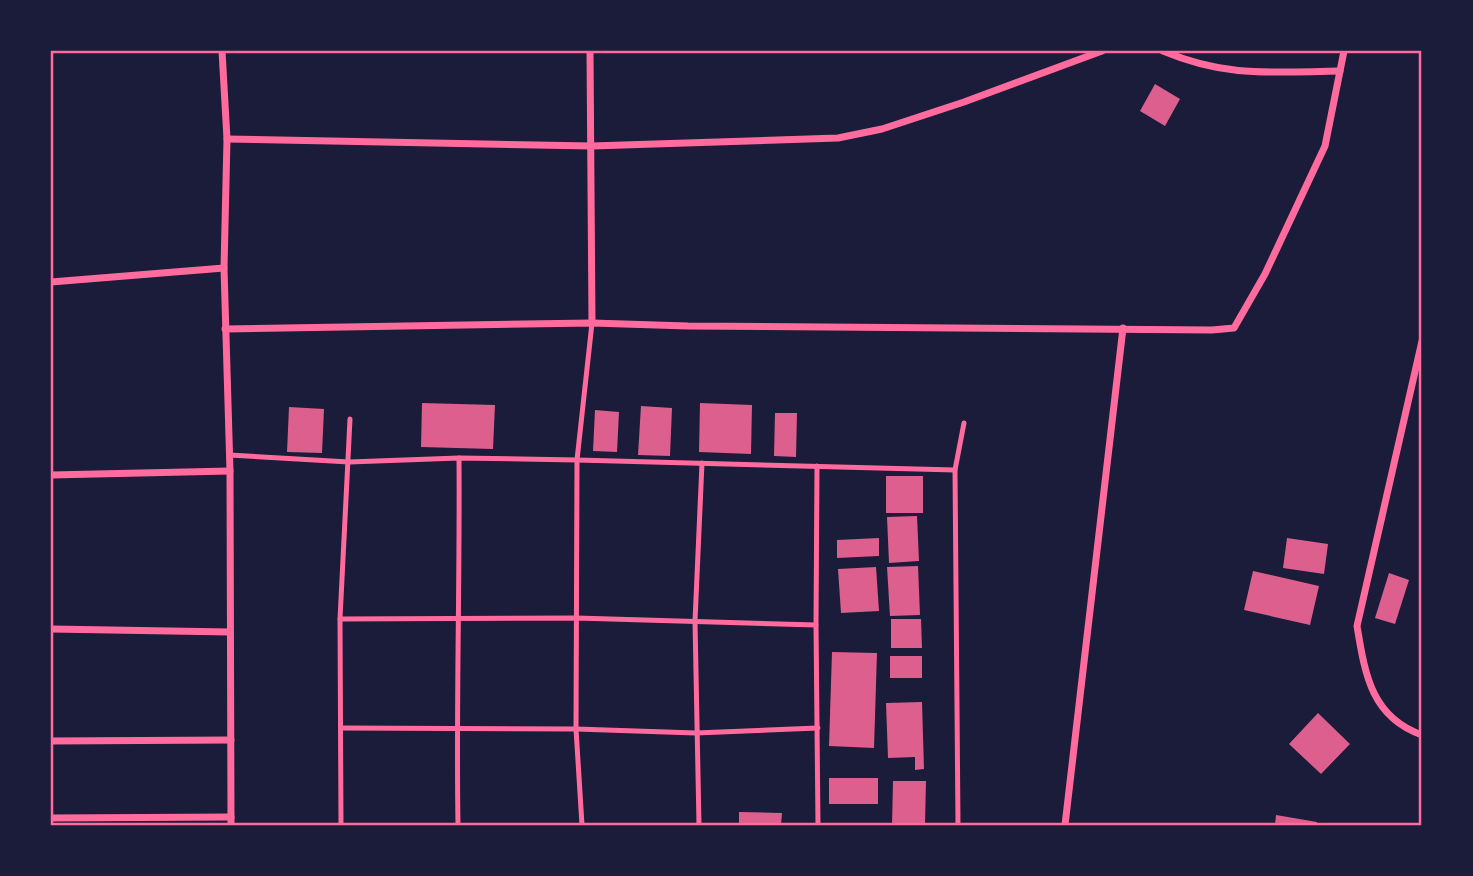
<svg xmlns="http://www.w3.org/2000/svg" width="1473" height="876" font-family="Merriweather,serif">
  <style>
    .building { fill: #dd5f8e }
    .lines { fill: none; stroke-linecap: round; stroke-linejoin: round }
    .service { stroke: #ff6b9d; stroke-width: 5 }
    .minor { stroke: #ff6b9d; stroke-width: 7 }
    .neatline { fill: none; stroke: #ff6b9d; stroke-width: 2.5 }
  </style>
  <rect width="100%" height="100%" fill="#1b1b3a"/>
  <g class="building">
    <path d="M1155,84L1180,99L1165,126L1140,111Z"/>
    <path d="M422,403L495,405L493,449L421,447Z"/>
    <path d="M700,403L752,405L751,454L699,452Z"/>
    <path d="M641,406L672,408L670,456L638,455Z"/>
    <path d="M289,407L324,409L322,453L287,452Z"/>
    <path d="M595,410L619,412L617,452L593,451Z"/>
    <path d="M775,413H797L796,457L774,456Z"/>
    <rect x="886" y="476" width="37" height="37"/>
    <path d="M917,516L919,561L889,563L887,517Z"/>
    <path d="M879,538V556L837,558V540Z"/>
    <path d="M1287,538L1328,544L1324,574L1283,568Z"/>
    <path d="M918,566L920,615L890,616L887,567Z"/>
    <path d="M876,567L879,611L841,613L838,569Z"/>
    <path d="M1253,571L1319,586L1310,625L1244,610Z"/>
    <path d="M1389,573L1409,580L1395,624L1375,618Z"/>
    <path d="M891,619H921L922,648H891Z"/>
    <path d="M832,652L877,653L874,748L829,746Z"/>
    <rect x="890" y="656" width="32" height="22"/>
    <path d="M922,702L924,769L915,770V757L888,758L886,703Z"/>
    <path d="M1318,713L1350,744L1321,774L1289,744Z"/>
    <rect x="829" y="778" width="49" height="26"/>
    <path d="M893,781H926L925,825H892Z"/>
    <path d="M739,812L782,813L781,825H739Z"/>
    <path d="M1276,815L1317,822V825H1275Z"/>
  </g>
  <g class="lines">
    <g class="service">
      <path d="M229,455L349,462L459,458L577,460L955,470"/>
      <path d="M817,466L816,625L818,825"/>
      <path d="M340,619L576,618L816,625"/>
      <path d="M341,728L576,729L696,733L818,728"/>
      <path d="M341,825L340,619L350,419"/>
      <path d="M458,825C456,703 460,581 459,458"/>
      <path d="M582,825L576,729L577,460L592,323"/>
      <path d="M699,825L695,621L702,463"/>
      <path d="M958,825L955,470L964,423"/>
    </g>
    <g class="minor">
      <path d="M222,51L227,139L224,268L230,471L231,825"/>
      <path d="M590,51L592,323"/>
      <path d="M1163,51C1227,78 1272,72 1340,71"/>
      <path d="M227,139L592,146L838,138L882,129L964,102L1102,51"/>
      <path d="M51,282L224,268"/>
      <path d="M225,329L592,323L688,326L1212,330L1234,328L1265,274L1325,146L1344,51"/>
      <path d="M1422,341L1357,626C1365,674 1371,717 1422,735"/>
      <path d="M51,475L230,471"/>
      <path d="M51,629L230,632"/>
      <path d="M51,741L231,740"/>
      <path d="M51,818L231,817"/>
      <path d="M1065,825L1123,328"/>
    </g>
  </g>
  <rect width="1473" height="876" fill="none" stroke="#1b1b3a" stroke-width="105"/>
  <rect x="52" y="52" width="1368" height="772" class="neatline"/>
</svg>
